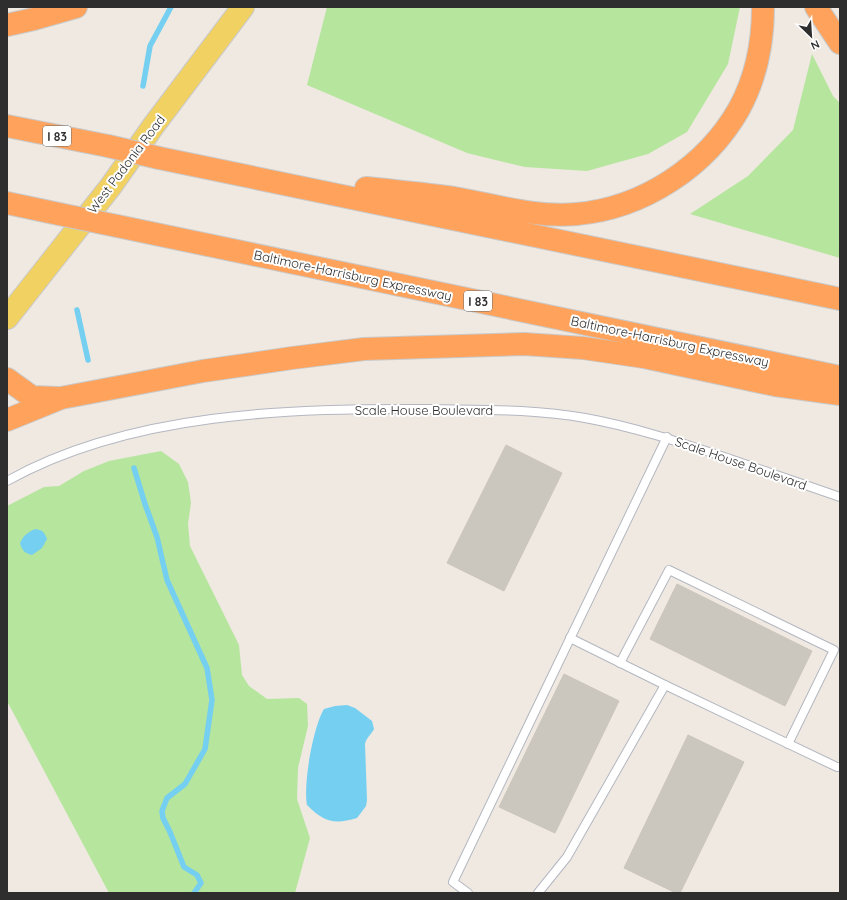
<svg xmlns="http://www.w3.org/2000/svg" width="847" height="900" font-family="Quicksand,sans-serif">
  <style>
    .green { fill: #b6e59e }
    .water { fill: #75cff0 }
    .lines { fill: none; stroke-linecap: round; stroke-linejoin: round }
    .stream { stroke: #75cff0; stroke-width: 5.5 }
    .building { fill: #cbc7bf; stroke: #cbc5ba }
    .service-casing { stroke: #b4b7c1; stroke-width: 10 }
    .primary-casing { stroke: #c9c9c9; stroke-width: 24 }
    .motorway-casing { stroke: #c9c9c9; stroke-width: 24 }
    .service { stroke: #fff; stroke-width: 8 }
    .primary { stroke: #f2d163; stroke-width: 22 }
    .motorway { stroke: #ffa35c; stroke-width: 22 }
    .motorway-bridge-casing { stroke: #c9c9c9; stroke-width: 24; stroke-linecap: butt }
    .motorway-bridge { stroke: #ffa35c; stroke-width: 22 }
    .labels { text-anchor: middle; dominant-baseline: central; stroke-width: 4; stroke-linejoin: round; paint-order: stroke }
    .shield { fill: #fff; stroke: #6d6d6d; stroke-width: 1 }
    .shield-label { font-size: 12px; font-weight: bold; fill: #2e2e2e }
    .street-label { font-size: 13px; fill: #2e2e2e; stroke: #fff }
  </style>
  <rect width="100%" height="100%" fill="#efe9e1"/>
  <g class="green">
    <path d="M327,7H740L728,64L687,132L648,154L587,171L525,167L467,153L307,85Z"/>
    <path d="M812,54L833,96L840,103V258L690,214L748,176L793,130Z"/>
    <path d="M161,451L179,464L188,482L191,503L188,524L190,546L239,645L242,675L249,686L267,699L299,698L307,704L308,726L298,768L297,799L310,838L295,893H109L7,701V506L44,487L59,486L84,471L109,461Z"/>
  </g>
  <g class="water">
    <path d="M35,529C43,530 44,532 47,539L42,548L32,555C24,553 22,550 20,543C23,536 28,532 35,529Z"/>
    <path d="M347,705L355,708L372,721L374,729C371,735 366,738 365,744L367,800L366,806L357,818C334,825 324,822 307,805C303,785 313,727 324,709L335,706Z"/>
  </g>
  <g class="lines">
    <g class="stream">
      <path d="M143,86L150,46L171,7"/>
      <path d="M77,310L88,360"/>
      <path d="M134,468L145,504L157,537L167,580L207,668L212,700L205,749L185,784L167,798L162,811L163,818L170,832L184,867L197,875L201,883L194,893"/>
    </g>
  </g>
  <g class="building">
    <path d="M506,445L562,473L504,591L447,563Z"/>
    <path d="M677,584L812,651L785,706L650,639Z"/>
    <path d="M564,674L619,701L555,833L499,807Z"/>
    <path d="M688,735L744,762L680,893H676L624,868Z"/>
  </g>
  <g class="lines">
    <defs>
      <g id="service">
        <path d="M7,481C130,412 293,408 431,409C482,410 534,409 585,418C635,427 682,443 730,459C767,472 803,484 840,497"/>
        <path d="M570,638L665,685L837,767H840"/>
        <path d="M620,663L669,570L834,650L788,744"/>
        <path d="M468,893L453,882L667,437"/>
        <path d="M538,893L567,857L665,685"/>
      </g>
      <path id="primary" d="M7,318L111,186L154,125L243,7"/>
      <g id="motorway">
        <path d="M816,7L840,43"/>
        <path d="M7,25L34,19L76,7"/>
        <path d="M7,126L108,146"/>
        <path d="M159,158L840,299"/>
        <path d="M366,188C395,191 425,194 454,198C495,205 535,218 577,214C643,208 706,167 739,109C756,78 763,42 763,7"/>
        <path d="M7,203L59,214"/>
        <path d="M117,226L840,377"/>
        <path d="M7,379L32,397L58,398"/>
        <path d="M7,420L61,398L203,371L292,358L364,349L524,344L583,348L644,357L775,385L840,394"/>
      </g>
    </defs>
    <use href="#service" class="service-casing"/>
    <use href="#primary" class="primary-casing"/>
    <use href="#motorway" class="motorway-casing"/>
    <use href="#service" class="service"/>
    <use href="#primary" class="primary"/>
    <use href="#motorway" class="motorway"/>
    <defs>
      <g id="motorway-bridge">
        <path d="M108,146L159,158"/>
        <path d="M59,214L117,226"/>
      </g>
    </defs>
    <use href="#motorway-bridge" class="motorway-bridge-casing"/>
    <use href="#motorway-bridge" class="motorway-bridge"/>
  </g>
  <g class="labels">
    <g class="shield">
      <rect x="43" y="126" width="28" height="20" rx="3"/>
      <rect x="464" y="291" width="28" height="20" rx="3"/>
    </g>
    <g class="shield-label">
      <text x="57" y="136">I 83</text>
      <text x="478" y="301">I 83</text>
    </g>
    <g class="street-label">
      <text transform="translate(126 164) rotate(-53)">West Padonia Road</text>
      <text transform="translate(353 275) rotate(12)">Baltimore-Harrisburg Expressway</text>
      <text transform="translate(670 341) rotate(12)">Baltimore-Harrisburg Expressway</text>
      <text x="424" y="410">Scale House Boulevard</text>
      <text transform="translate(741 463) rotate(19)">Scale House Boulevard</text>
    </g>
  </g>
  <rect width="847" height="900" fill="none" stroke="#2e2e2e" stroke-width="16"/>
  <g transform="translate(811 36) rotate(155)" stroke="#ffffff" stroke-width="3" paint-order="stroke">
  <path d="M0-3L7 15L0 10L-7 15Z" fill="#2e2e2e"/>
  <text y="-6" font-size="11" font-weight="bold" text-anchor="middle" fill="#2e2e2e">N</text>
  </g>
</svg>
